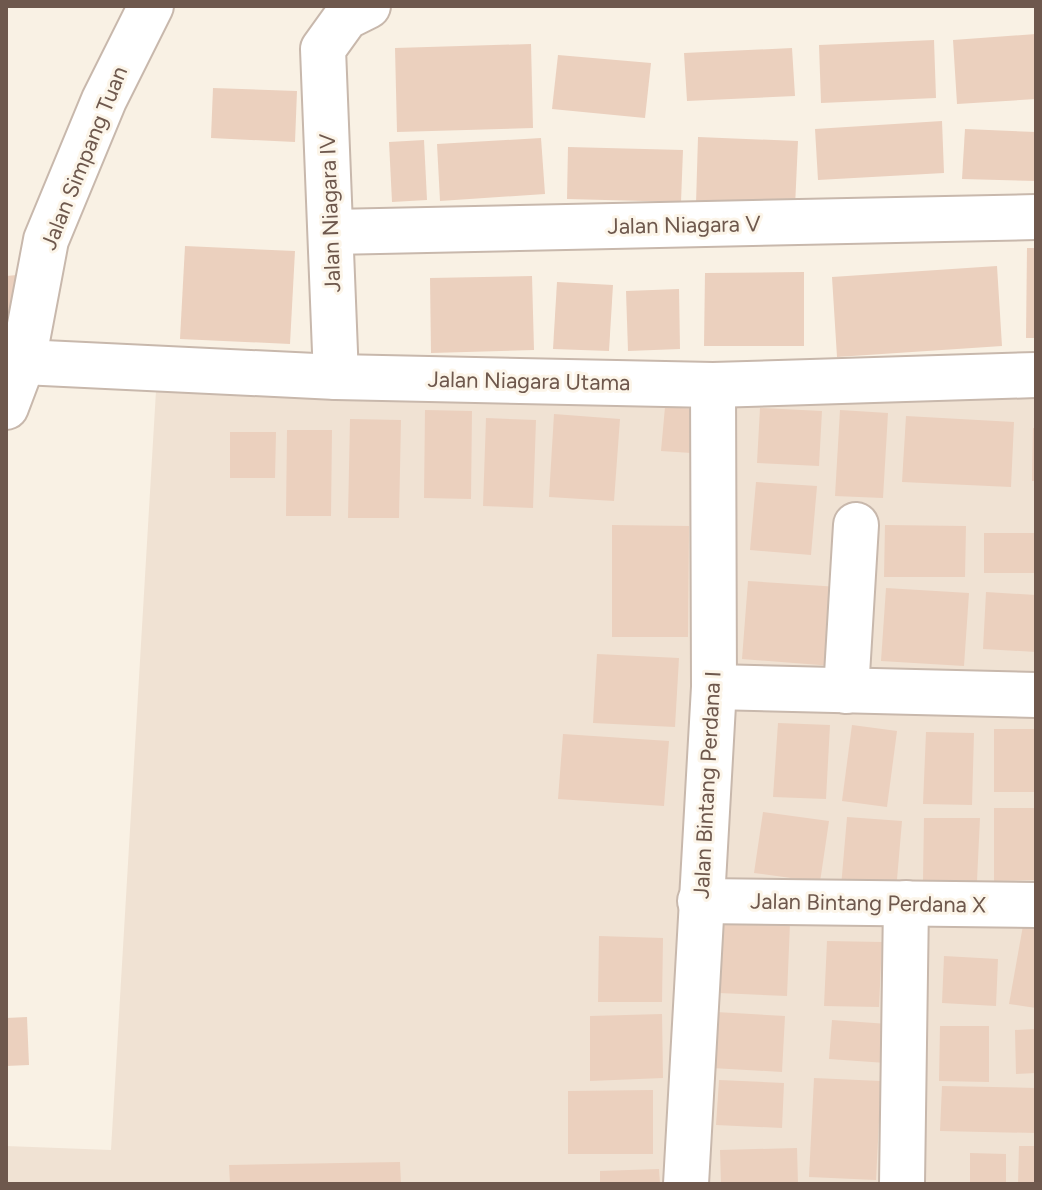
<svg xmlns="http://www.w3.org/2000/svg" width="1042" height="1190" font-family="Figtree,sans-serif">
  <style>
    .residential { fill: #f0e2d3 }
    .building { fill: #ebd0be }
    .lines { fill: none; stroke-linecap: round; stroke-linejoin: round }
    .street-casing { stroke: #c8b8ac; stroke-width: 48 }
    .street { stroke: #fff; stroke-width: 44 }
    .labels { text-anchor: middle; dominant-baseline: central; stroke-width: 6; stroke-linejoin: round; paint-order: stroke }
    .street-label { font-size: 22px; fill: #6e584d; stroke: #fcf5e9 }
  </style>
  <rect width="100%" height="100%" fill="#f9f1e4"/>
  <path class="residential" d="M1036,360V1184H6V1146L111,1150L157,374Z"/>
  <g class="building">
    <path d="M1036,34V99L957,104L953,40Z"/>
    <path d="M934,40L936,98L821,103L819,45Z"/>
    <path d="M531,44L533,128L397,132L395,48Z"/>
    <path d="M792,48L795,96L687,101L684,53Z"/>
    <path d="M558,55L651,63L645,118L552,109Z"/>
    <path d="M213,88L297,91L295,142L211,138Z"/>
    <path d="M942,121L944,173L818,180L815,129Z"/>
    <path d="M965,129L1036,132V181L962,179Z"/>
    <path d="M698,137L798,141L795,207L696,204Z"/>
    <path d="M541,138L545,194L440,201L437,144Z"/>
    <path d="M424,140L427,200L392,202L389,142Z"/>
    <path d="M568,147L683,150L681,202L567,199Z"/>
    <path d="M185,246L295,251L290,344L180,339Z"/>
    <path d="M1027,248H1036V338H1026Z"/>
    <path d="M997,266L1002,346L837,357L832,277Z"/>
    <path d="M804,272V346H704L705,273Z"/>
    <path d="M17,275L20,326L6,327V276Z"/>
    <path d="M532,276L534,350L431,353L430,278Z"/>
    <path d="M557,282L613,285L609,351L553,349Z"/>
    <path d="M679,289L680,349L628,351L626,291Z"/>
    <path d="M665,407L710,410L707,454L661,451Z"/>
    <path d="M760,408L822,411L819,466L757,463Z"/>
    <path d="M425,410L472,411L471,499L424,498Z"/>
    <path d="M840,410L888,413L883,498L835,496Z"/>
    <path d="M554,414L620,419L614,501L549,497Z"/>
    <path d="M906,416L1014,422L1011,487L902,482Z"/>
    <path d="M486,418L536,420L533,508L483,506Z"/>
    <path d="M350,419L401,420L399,518H348Z"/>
    <path d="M1033,428H1036V481H1032Z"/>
    <path d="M287,430H332L331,516H286Z"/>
    <path d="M230,432H276L275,478H230Z"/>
    <path d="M756,482L817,486L811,555L750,550Z"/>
    <path d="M612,525L689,526L688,637H612Z"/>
    <path d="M885,525L966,526L965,577H884Z"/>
    <rect x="984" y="533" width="52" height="40"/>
    <path d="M748,581L839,587L833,666L742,659Z"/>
    <path d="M886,588L969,593L964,666L881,661Z"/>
    <path d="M986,592L1036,595V652L983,649Z"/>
    <path d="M597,654L679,658L675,727L593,723Z"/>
    <path d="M778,723L830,725L826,799L773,797Z"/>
    <path d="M852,725L897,731L887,807L842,801Z"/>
    <rect x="994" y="729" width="42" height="63"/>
    <path d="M926,732L974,733L972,805L923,804Z"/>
    <path d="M563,734L669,741L664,806L558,799Z"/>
    <path d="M994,808H1036V880L994,881Z"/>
    <path d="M763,812L829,821L820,882L754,873Z"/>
    <path d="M847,817L902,821L896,891L841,887Z"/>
    <path d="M924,818H980L977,881L923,880Z"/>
    <path d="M1024,920L1036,923V1008L1009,1004Z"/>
    <path d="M722,921L790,923L787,996L719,993Z"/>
    <path d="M599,936L663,938L662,1002H598Z"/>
    <path d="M827,941L882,942L879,1007L824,1006Z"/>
    <path d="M944,956L998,959L996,1006L942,1003Z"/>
    <path d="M716,1012L785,1016L782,1072L712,1068Z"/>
    <path d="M662,1014L663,1078L590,1081V1016Z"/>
    <path d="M27,1017L29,1065L6,1066V1018Z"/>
    <path d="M832,1020L888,1024L886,1063L829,1059Z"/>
    <path d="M940,1026H989V1082L939,1081Z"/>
    <path d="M1036,1029V1073L1016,1074L1015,1030Z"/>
    <path d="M814,1078L881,1081L876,1180L809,1177Z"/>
    <path d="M719,1080L784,1083L782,1128L716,1125Z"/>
    <path d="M942,1086L1036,1088V1133L940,1131Z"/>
    <path d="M653,1090V1154H568V1091Z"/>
    <path d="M1019,1146H1036V1184H1018Z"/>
    <path d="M797,1148L798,1184H721L720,1150Z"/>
    <path d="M970,1153L1006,1154V1184H970Z"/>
    <path d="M400,1162L401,1184H230L229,1165Z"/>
    <path d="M659,1169L660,1184H600V1171Z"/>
  </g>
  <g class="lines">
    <defs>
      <g id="street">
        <path d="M332,232L1036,217"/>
        <path d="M23,362L336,377L713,385L1036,375"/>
        <path d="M336,377L323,49L346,17L368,6"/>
        <path d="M6,407L23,362L46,240L104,100L151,6"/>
        <path d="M714,687L1036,695"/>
        <path d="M846,691L856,525"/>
        <path d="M700,901L1036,905"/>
        <path d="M686,1184L714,687L713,385"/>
        <path d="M902,1184L906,903"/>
      </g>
    </defs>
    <use href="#street" class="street-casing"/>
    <use href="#street" class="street"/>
  </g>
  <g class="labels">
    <g class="street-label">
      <text transform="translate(84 158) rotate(-68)">Jalan Simpang Tuan</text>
      <text transform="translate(330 213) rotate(-92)">Jalan Niagara IV</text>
      <text transform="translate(684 225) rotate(-1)">Jalan Niagara V</text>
      <text transform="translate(529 381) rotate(1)">Jalan Niagara Utama</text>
      <text transform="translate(707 785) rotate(-87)">Jalan Bintang Perdana I</text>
      <text transform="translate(868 903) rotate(1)">Jalan Bintang Perdana X</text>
    </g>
  </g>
  <rect width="1042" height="1190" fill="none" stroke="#6e584d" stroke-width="16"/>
</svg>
